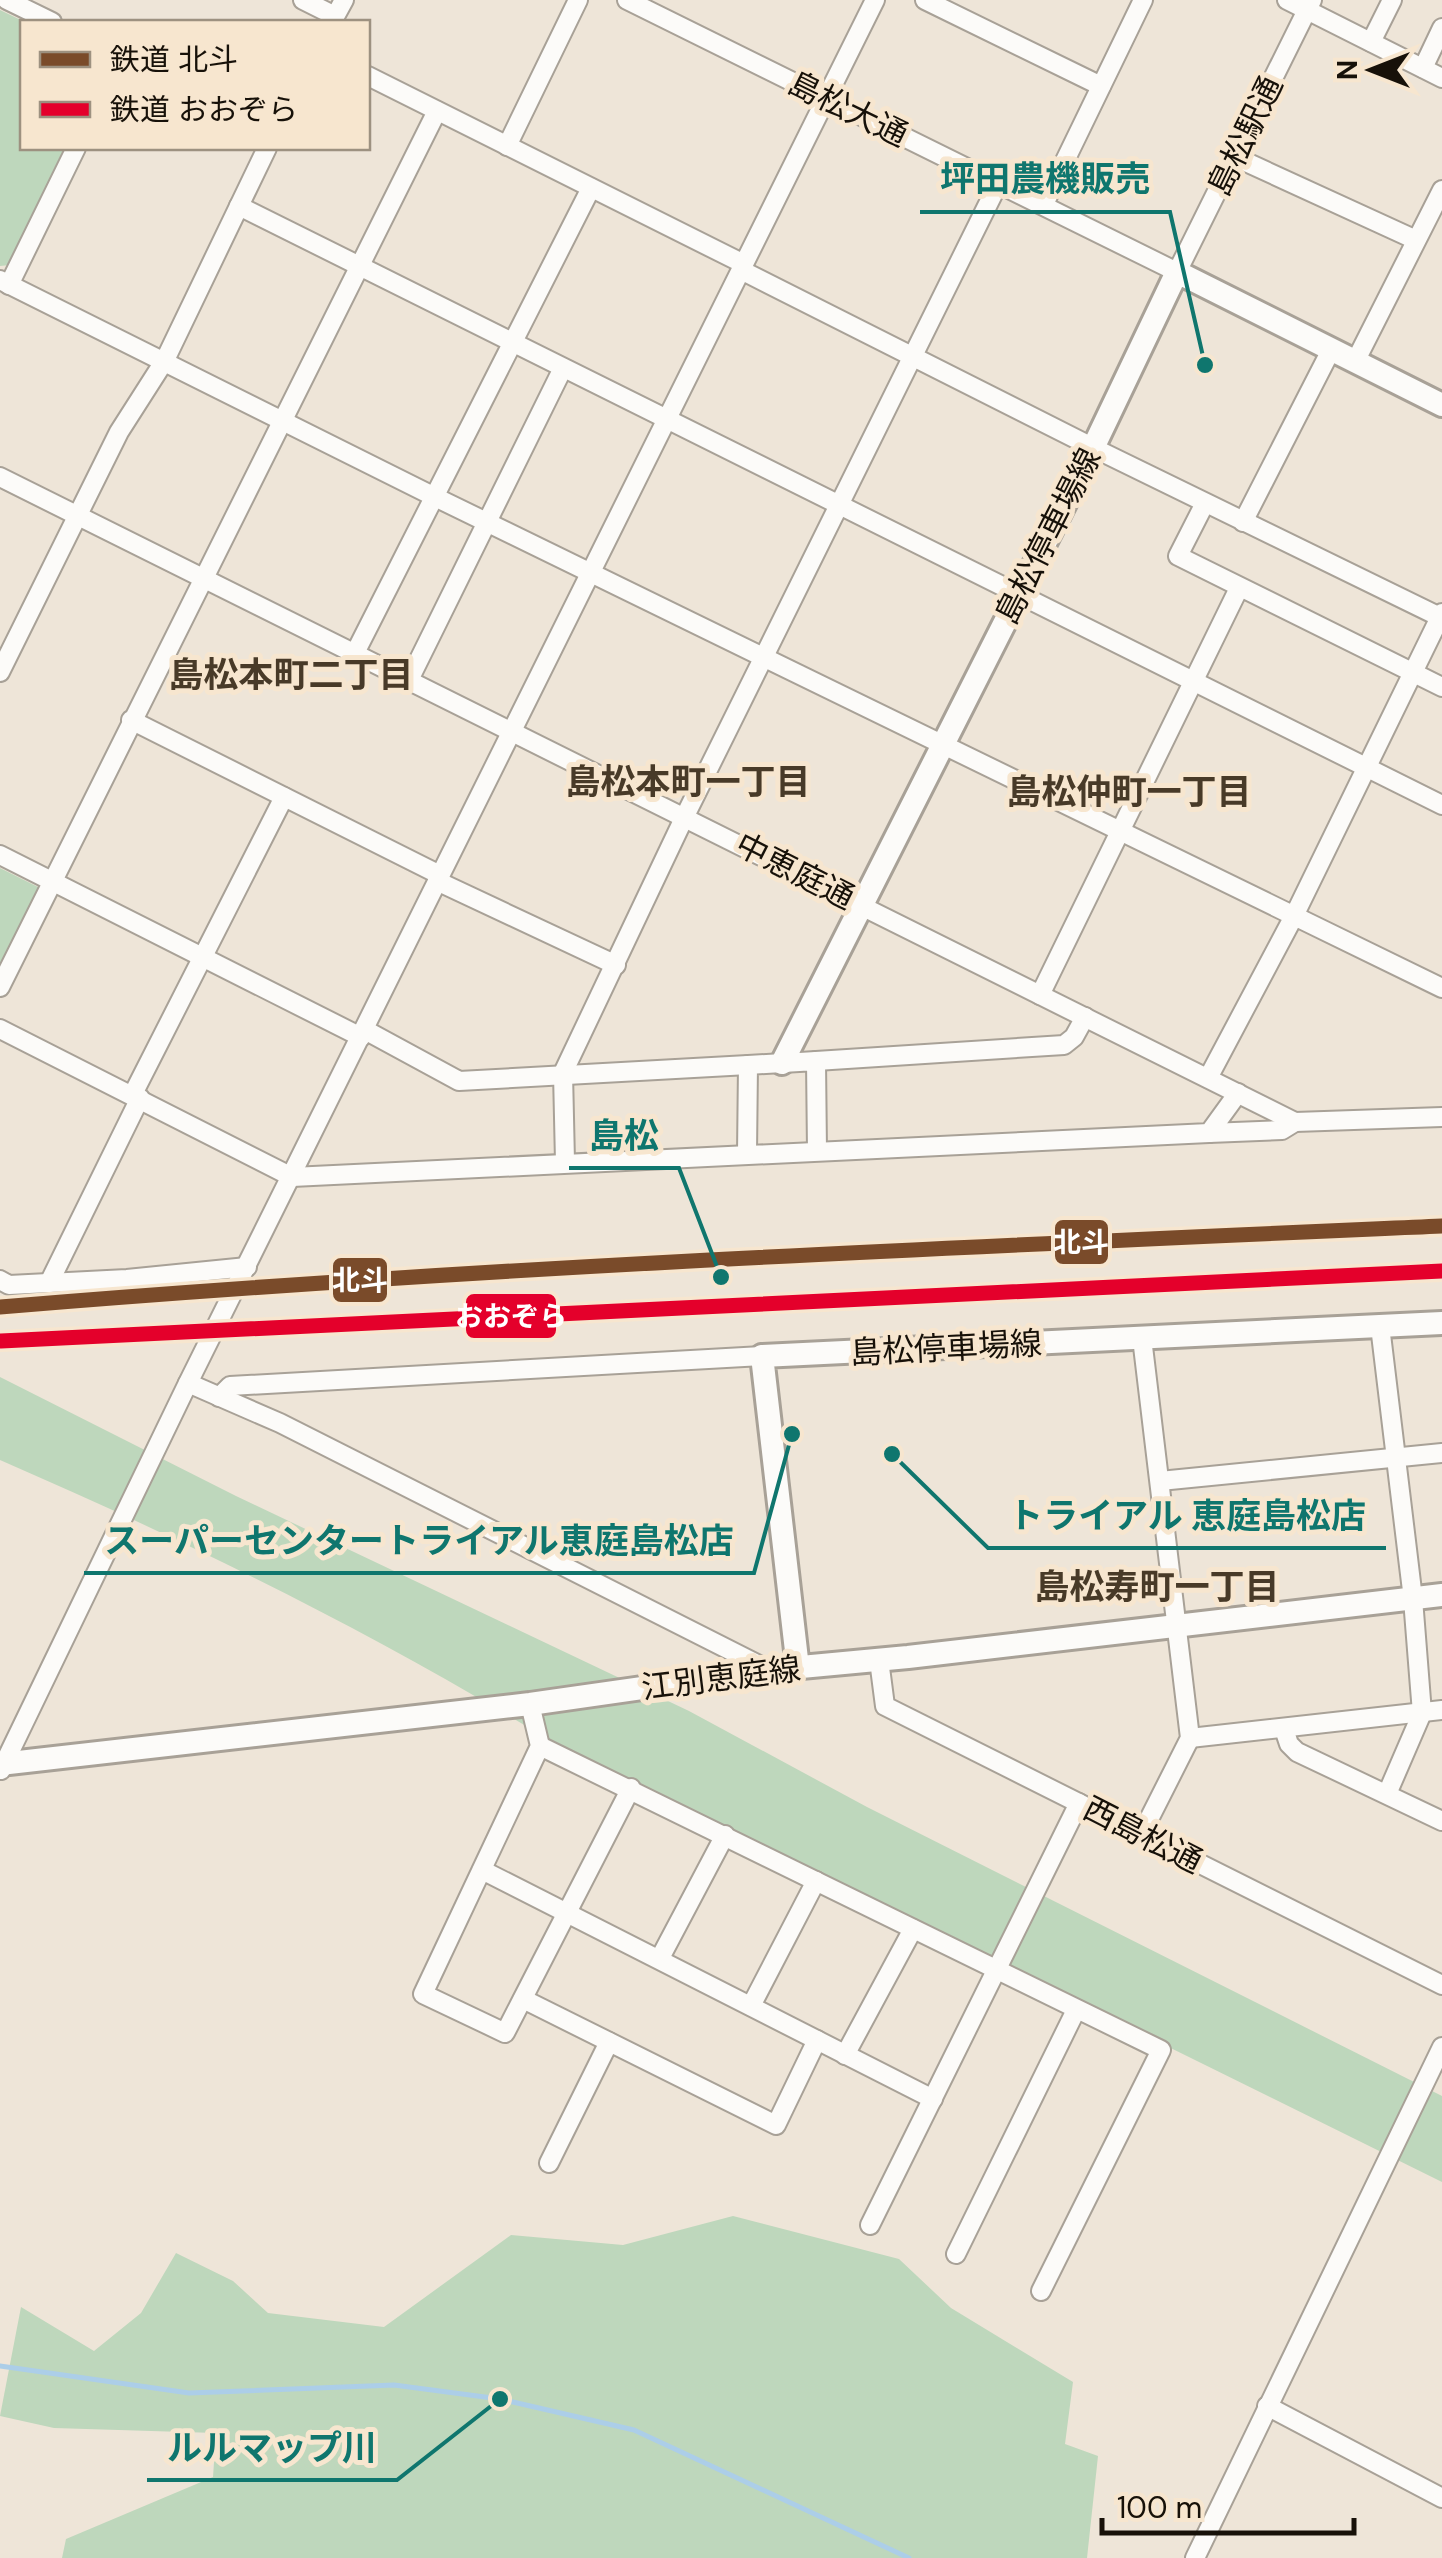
<svg xmlns="http://www.w3.org/2000/svg" width="1442" height="2558" font-family="'DM Sans','Noto Sans JP',sans-serif">
  <style>
    .green { fill: #bed7bc }
    .lines { fill: none; stroke-linecap: round; stroke-linejoin: round }
    .stream { stroke: #accee8; stroke-width: 5 }
    .minor-casing { stroke: #a8a197; stroke-width: 22 }
    .major-casing { stroke: #a8a197; stroke-width: 28 }
    .minor { stroke: #fcfbf9; stroke-width: 18 }
    .major { stroke: #fcfbf9; stroke-width: 22 }
    .rail-1-casing { stroke: #f7e6cf; stroke-width: 22 }
    .rail-2-casing { stroke: #f7e6cf; stroke-width: 22 }
    .rail-1 { stroke: #7a4b2a; stroke-width: 15 }
    .rail-2 { stroke: #e4002b; stroke-width: 15 }
    .labels { text-anchor: middle; dominant-baseline: central; stroke-width: 10; stroke-linejoin: round; paint-order: stroke }
    .street-label { font-size: 32px; fill: #171109; stroke: #f7e6cf }
    .neighbourhood-label { font-size: 35px; font-weight: bold; fill: #483a28; stroke: #f7e6cf }
    .leader { fill: none; stroke: #0f766e; stroke-width: 4 }
    .callout-dot { fill: #0f766e; stroke: #f7e6cf; stroke-width: 4 }
    .callout-label { font-size: 35px; text-anchor: middle; font-weight: bold; fill: #0f766e; stroke: #f7e6cf; stroke-width: 10; stroke-linejoin: round; paint-order: stroke }
    .line-badge { stroke: #f7e6cf; stroke-width: 4 }
    .badge-label { font-size: 28px; text-anchor: middle; font-weight: bold; fill: #fff }
  </style>
  <rect width="100%" height="100%" fill="#eee5d8"/>
  <g class="green">
    <path d="M0,10L25,22H22V148H64L10,265L0,266Z"/>
    <path d="M0,868L40,888L0,964Z"/>
    <path d="M0,1377L236,1496L689,1711L867,1807L1442,2096V2182L557,1745C379,1635 191,1543 0,1460Z"/>
    <path d="M733,2216L899,2259L951,2308L1073,2382L1065,2444L1098,2456L1087,2558H62L66,2539L213,2477L216,2433L54,2428L0,2416L21,2307L94,2351L141,2313L176,2253L233,2281L268,2313L384,2327L511,2235L623,2245Z"/>
  </g>
  <g class="lines">
    <path class="stream" d="M0,2366L189,2393L394,2385L500,2399L634,2430L909,2558"/>
    <defs>
      <g id="minor">
        <path d="M7,0L52,22"/>
        <path d="M303,0L335,16"/>
        <path d="M627,0L1177,272L1312,0"/>
        <path d="M925,0L1101,86"/>
        <path d="M1287,0L1442,78"/>
        <path d="M332,22L344,0"/>
        <path d="M1371,42L1392,0"/>
        <path d="M1423,68L1442,28"/>
        <path d="M368,76L744,264"/>
        <path d="M507,146L578,0"/>
        <path d="M1235,157L1416,240"/>
        <path d="M1044,204L1143,0"/>
        <path d="M239,206L1442,805"/>
        <path d="M741,270L1104,453L1440,617"/>
        <path d="M0,280L435,497L1442,988"/>
        <path d="M9,285L76,148"/>
        <path d="M1355,362L1442,190"/>
        <path d="M0,477L1295,1122L1442,1117"/>
        <path d="M1205,503L1178,556L1442,687"/>
        <path d="M1243,522L1331,350"/>
        <path d="M355,653L591,188"/>
        <path d="M0,672L119,432L165,360L267,148"/>
        <path d="M409,680L563,368"/>
        <path d="M131,720L440,875"/>
        <path d="M0,855L361,1037"/>
        <path d="M437,881L616,965"/>
        <path d="M0,987L437,111"/>
        <path d="M1040,995L1239,588"/>
        <path d="M0,1029L292,1177L1209,1133L1238,1093"/>
        <path d="M365,1030L459,1081L748,1065"/>
        <path d="M816,1061L1064,1045L1074,1037L1085,1017"/>
        <path d="M1208,1078L1294,916L1442,613"/>
        <path d="M133,1094L284,797"/>
        <path d="M1209,1133L1282,1130L1295,1122"/>
        <path d="M747,1153L748,1065L816,1061L817,1151"/>
        <path d="M565,1162L563,1073L685,816L999,182"/>
        <path d="M0,1280L9,1285L127,1279L247,1267"/>
        <path d="M49,1283L140,1098"/>
        <path d="M1380,1326L1413,1599L1422,1713L1387,1794"/>
        <path d="M188,1383L280,1423L769,1670"/>
        <path d="M219,1397L230,1386L762,1356"/>
        <path d="M1160,1481L1442,1453"/>
        <path d="M879,1660L885,1706L1442,1985"/>
        <path d="M530,1704L540,1746L423,1994L505,2033L631,1788"/>
        <path d="M1284,1729L1289,1744L1297,1752L1442,1821"/>
        <path d="M1190,1738L1442,1710"/>
        <path d="M540,1746L1161,2050L1041,2291"/>
        <path d="M1,1770L188,1383L875,0"/>
        <path d="M1141,1835L1190,1738L1142,1338"/>
        <path d="M482,1870L933,2099"/>
        <path d="M660,1958L725,1835"/>
        <path d="M523,1999L776,2125L817,2040"/>
        <path d="M751,2006L816,1881"/>
        <path d="M845,2055L913,1929"/>
        <path d="M549,2163L609,2042"/>
        <path d="M870,2225L1079,1803"/>
        <path d="M956,2254L1076,2010"/>
        <path d="M1267,2406L1442,2498"/>
        <path d="M1195,2558L1442,2047"/>
      </g>
      <g id="major">
        <path d="M782,1063L1093,448L1177,272L1442,405"/>
        <path d="M798,1668L762,1356L1442,1323"/>
        <path d="M0,1764L530,1704L769,1670L908,1657L1442,1595"/>
      </g>
    </defs>
    <use href="#minor" class="minor-casing"/>
    <use href="#major" class="major-casing"/>
    <use href="#minor" class="minor"/>
    <use href="#major" class="major"/>
    <defs>
      <path id="rail-1" d="M0,1307C480,1267 961,1247 1442,1226"/>
      <path id="rail-2" d="M1,1341L1442,1271"/>
    </defs>
    <use href="#rail-1" class="rail-1-casing"/>
    <use href="#rail-2" class="rail-2-casing"/>
    <use href="#rail-1" class="rail-1"/>
    <use href="#rail-2" class="rail-2"/>
  </g>
  <g class="labels">
    <g class="street-label">
      <text transform="translate(848 109) rotate(26)">島松大通</text>
      <text transform="translate(1245 136) rotate(-64)">島松駅通</text>
      <text transform="translate(1048 536) rotate(-63)">島松停車場線</text>
      <text transform="translate(795 871) rotate(27)">中恵庭通</text>
      <text transform="translate(946 1348) rotate(-3)">島松停車場線</text>
      <text transform="translate(721 1678) rotate(-7)">江別恵庭線</text>
      <text transform="translate(1143 1835) rotate(27)">西島松通</text>
    </g>
    <g class="neighbourhood-label">
      <text x="291" y="675">島松本町二丁目</text>
      <text x="688" y="782">島松本町一丁目</text>
      <text x="1129" y="792">島松仲町一丁目</text>
      <text x="1157" y="1587">島松寿町一丁目</text>
    </g>
  </g>
  <path class="leader" d="M1205 365L1170 212H920M721 1277L679 1168H569M892 1454L988 1548H1386M792 1434L754 1573H84M500 2399L397 2480H147"/>
  <g class="callout-dot">
    <circle cx="1205" cy="365" r="10"/>
    <circle cx="721" cy="1277" r="10"/>
    <circle cx="892" cy="1454" r="10"/>
    <circle cx="792" cy="1434" r="10"/>
    <circle cx="500" cy="2399" r="10"/>
  </g>
  <g class="callout-label">
    <text x="1045" y="191">坪田農機販売</text>
    <text x="624" y="1148">島松</text>
    <text x="1187" y="1528">トライアル 恵庭島松店</text>
    <text x="419" y="1553">スーパーセンタートライアル恵庭島松店</text>
    <text x="272" y="2460">ルルマップ川</text>
  </g>
  <g class="line-badge">
    <rect x="1053" y="1218" width="57" height="48" rx="10" fill="#7a4b2a"/>
    <rect x="331" y="1256" width="58" height="48" rx="10" fill="#7a4b2a"/>
    <rect x="464" y="1292" width="94" height="48" rx="10" fill="#e4002b"/>
  </g>
  <g class="badge-label">
    <text x="1081" y="1252">北斗</text>
    <text x="360" y="1290">北斗</text>
    <text x="511" y="1326">おおぞら</text>
  </g>
  <rect x="20" y="20" width="350" height="130" fill="#f7e6cf" stroke="#9d9180" stroke-width="2.5"/>
  <rect x="40" y="52" width="50" height="15" fill="#7a4b2a" stroke="#9d9180" stroke-width="2.5"/>
  <text x="110" y="70" font-size="30" fill="#171109">鉄道 北斗</text>
  <rect x="40" y="102" width="50" height="15" fill="#e4002b" stroke="#9d9180" stroke-width="2.5"/>
  <text x="110" y="120" font-size="30" fill="#171109">鉄道 おおぞら</text>
  <g transform="translate(1372 70) rotate(270)" stroke="#f7e6cf" stroke-width="8" paint-order="stroke">
  <path d="M0-8L18 38L0 25L-18 38Z" fill="#171109"/>
  <text y="-15" font-size="28" font-weight="bold" text-anchor="middle" fill="#171109">N</text>
  </g>
  <path d="M1102 2518v15h252v-15" fill="none" stroke="#171109" stroke-width="5"/>
  <text x="1117" y="2518" font-size="30" fill="#171109" stroke="#f7e6cf" stroke-width="8" paint-order="stroke">100 m</text>
</svg>
